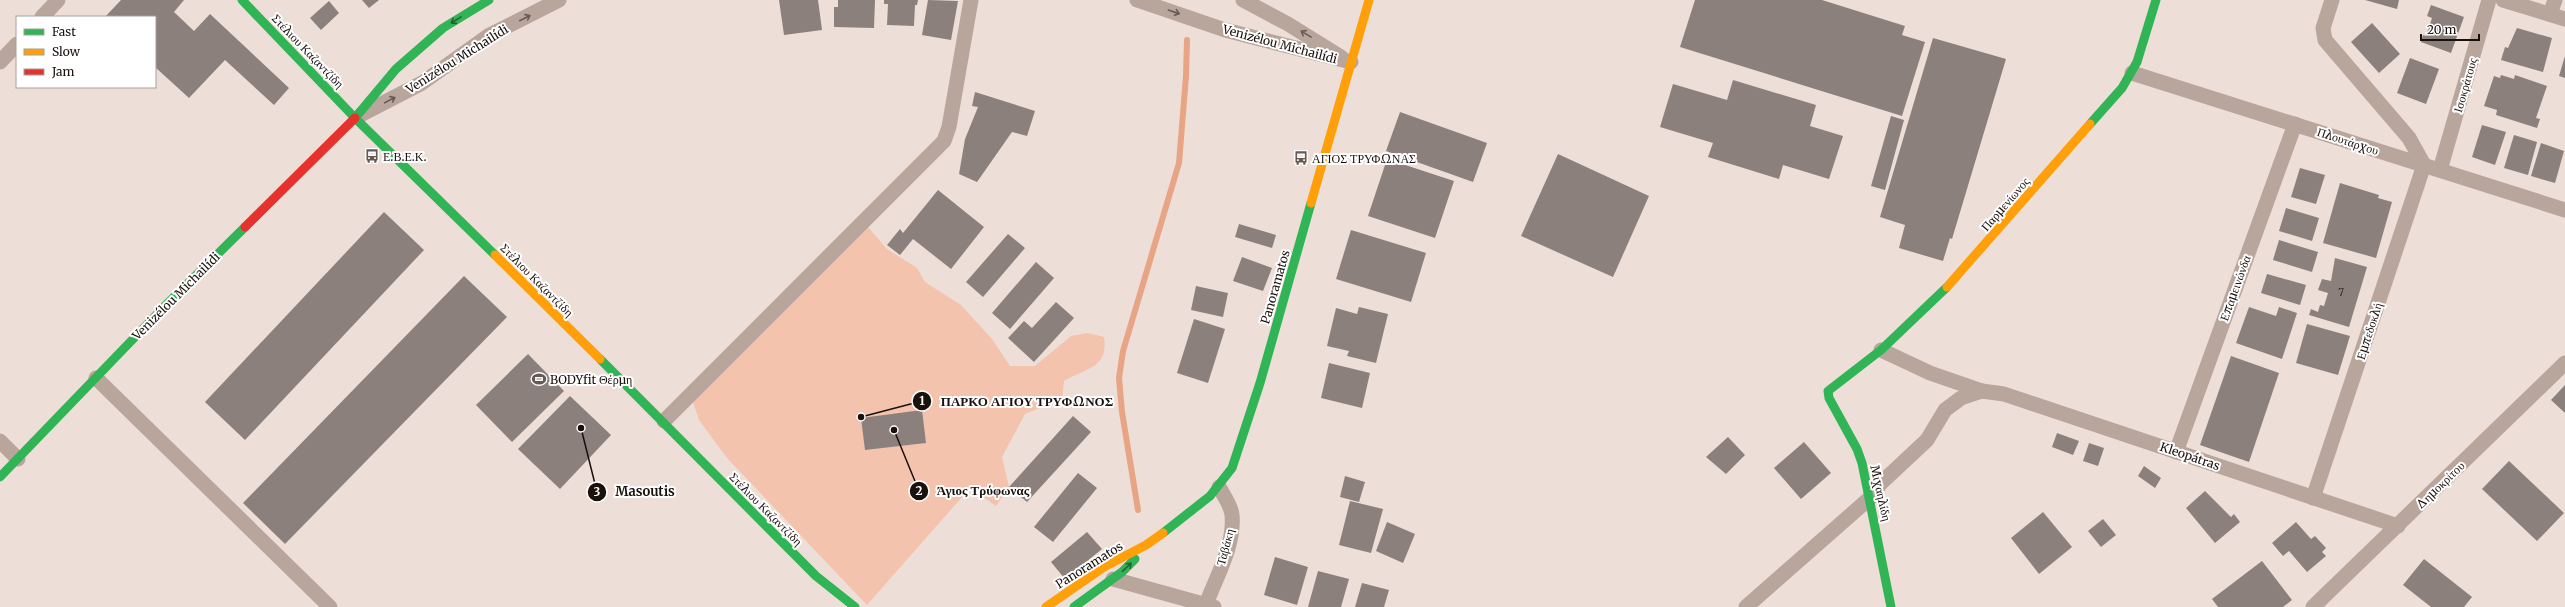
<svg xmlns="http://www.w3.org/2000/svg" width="2565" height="607" font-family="Merriweather,serif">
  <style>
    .green { fill: #f4c3ad }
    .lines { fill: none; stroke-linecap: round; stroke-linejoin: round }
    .stream { stroke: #e8a585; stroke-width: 6 }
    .building { fill: #8b807c }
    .street { stroke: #b8a59c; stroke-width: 15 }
    .fast { stroke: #30b455; stroke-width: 9 }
    .slow { stroke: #ff9f0a; stroke-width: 9 }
    .jam { stroke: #e5322d; stroke-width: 9 }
    .oneway { stroke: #695b54 }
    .oneway2 { stroke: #256231 }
    .labels { text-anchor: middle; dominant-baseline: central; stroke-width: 4; stroke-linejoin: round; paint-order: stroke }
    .number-label { font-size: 10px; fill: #362d29 }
    .street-label { font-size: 12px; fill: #1a110d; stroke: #fff }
    .poi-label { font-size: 12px; fill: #1a110d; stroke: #fff; text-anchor: start }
    .leader { fill: none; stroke: #1a110d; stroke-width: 1.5 }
    .callout-dot { fill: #1a110d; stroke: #fff; stroke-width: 1.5 }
    .mark-label { font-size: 12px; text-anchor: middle; font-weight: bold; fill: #fff }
    .callout-label { font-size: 13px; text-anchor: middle; font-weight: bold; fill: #1a110d; stroke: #fff; stroke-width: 4; stroke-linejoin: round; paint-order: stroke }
  </style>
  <rect width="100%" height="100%" fill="#eeded8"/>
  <path class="green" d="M868,227L887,249L917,268L925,282L961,305L992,339L1010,366H1035L1071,336L1088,333L1104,337C1109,368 1086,368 1064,381L1062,399L1025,414L1002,457L1009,487L996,506L970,488L867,605L727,458L699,420L692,399Z"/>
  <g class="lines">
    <path class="stream" d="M1138,510L1122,412L1119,378L1123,351L1179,163L1186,76L1187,40"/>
  </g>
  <g class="building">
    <path d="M121,0H184L174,12L194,31L210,14L289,88L274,105L225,60L189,98L155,67V17H105Z"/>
    <path d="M362,0H379L369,8Z"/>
    <path d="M779,0H818L822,30L784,35Z"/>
    <path d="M838,0H875L874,28L834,27V7H838Z"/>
    <path d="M884,0H918L917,5H915L914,26L887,25L888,4H884Z"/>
    <path d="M928,0L958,1L951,40L922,35Z"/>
    <path d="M1695,0H1822L1905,26L1902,35L1925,42L1902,116L1680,47Z"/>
    <path d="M2365,0H2399L2397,9Z"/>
    <path d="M329,1L339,13L321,30L310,18Z"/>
    <path d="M2431,5L2464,17L2451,53L2421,42L2423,35L2426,36L2432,18L2427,16Z"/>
    <path d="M2372,23L2400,54L2379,73L2351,42Z"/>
    <path d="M2517,28L2552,38L2543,72L2501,60L2505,47L2508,48Z"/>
    <path d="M1933,38L2006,59L1952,239L1950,238L1943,261L1899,248L1905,225L1880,217Z"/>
    <path d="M2565,56V78L2559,76Z"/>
    <path d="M2410,58L2439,69L2426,104L2397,93Z"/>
    <path d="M2501,75L2514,79L2515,75L2547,86L2536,118L2540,119L2537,128L2496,115L2497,110L2484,106L2494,76L2500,78Z"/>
    <path d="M1733,80L1816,105L1810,126L1843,136L1829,179L1783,165L1779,179L1708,157L1713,143L1660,127L1673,84L1727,100Z"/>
    <path d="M975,92L1035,111L1027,136L1012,132L977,182L959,174L965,139L978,107L972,106Z"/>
    <path d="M1400,112L1487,143L1473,182L1386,151Z"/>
    <path d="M1891,116L1904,120L1885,190L1871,186Z"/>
    <path d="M2482,125L2506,132L2495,165L2472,157Z"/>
    <path d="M2514,135L2537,142L2528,175L2504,168Z"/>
    <path d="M2541,143L2564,151L2555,183L2531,176Z"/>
    <path d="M1558,154L1649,196L1613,277L1521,236Z"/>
    <path d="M1387,159L1454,181L1435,238L1368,216Z"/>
    <path d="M2300,168L2325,175L2316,204L2291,197Z"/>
    <path d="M2340,183L2379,195L2378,198L2392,202L2376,258L2323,243Z"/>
    <path d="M938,190L984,227L951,269L913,239L900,255L887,245L900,229L903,233Z"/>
    <path d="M2286,208L2319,218L2312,241L2279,231Z"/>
    <path d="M384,212L424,250L245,440L205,402Z"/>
    <path d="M1239,224L1276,235L1272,248L1235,237Z"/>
    <path d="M1351,230L1426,253L1411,302L1336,279Z"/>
    <path d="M1008,234L1025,248L983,297L966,282Z"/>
    <path d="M2279,240L2318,252L2312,272L2273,260Z"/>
    <path d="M1242,257L1272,268L1263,291L1233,281Z"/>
    <path d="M2335,258L2367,267L2349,327L2309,315L2311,309L2318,312L2320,305L2324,306L2328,293L2318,290L2322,279L2331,281Z"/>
    <path d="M1036,262L1054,278L1010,329L992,313Z"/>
    <path d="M2267,274L2306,285L2300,305L2261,293Z"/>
    <path d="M464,276L507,317L285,544L243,503Z"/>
    <path d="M1196,286L1228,293L1223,317L1191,310Z"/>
    <path d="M1056,302L1074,318L1034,362L1008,338L1024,321L1032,328Z"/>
    <path d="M1359,307L1388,314L1376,363L1347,356L1349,351L1327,346L1336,308L1357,314Z"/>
    <path d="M2249,307L2276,316L2279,307L2297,313L2282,359L2236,343Z"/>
    <path d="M1194,319L1225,329L1208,383L1177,373Z"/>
    <path d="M2307,324L2350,336L2338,375L2296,363Z"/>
    <path d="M528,354L564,391L512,442L476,405Z"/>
    <path d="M2231,356L2279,373L2249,462L2200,445Z"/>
    <path d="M1329,363L1370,373L1362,408L1321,398Z"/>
    <path d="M2565,385V413L2551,400Z"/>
    <path d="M570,396L611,435L560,489L518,449Z"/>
    <path d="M922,410L926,443L865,450L861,418Z"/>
    <path d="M1073,416L1091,432L1027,502L1009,487Z"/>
    <path d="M2057,433L2079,441L2073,455L2052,447Z"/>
    <path d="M1728,437L1745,455L1726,474L1706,457Z"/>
    <path d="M1804,442L1831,473L1801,499L1774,468Z"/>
    <path d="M2089,443L2104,448L2098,466L2083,461Z"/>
    <path d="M2509,461L2564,513L2537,541L2482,489Z"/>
    <path d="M2144,466L2161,478L2155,488L2138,476Z"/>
    <path d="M1078,473L1097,488L1053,542L1034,527Z"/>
    <path d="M1345,476L1365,482L1359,502L1340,497Z"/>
    <path d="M2205,491L2231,517L2234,514L2240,522L2215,543L2186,508Z"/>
    <path d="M1350,501L1383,509L1371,553L1339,545Z"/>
    <path d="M2043,512L2072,547L2039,574L2011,538Z"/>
    <path d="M2103,519L2116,535L2101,547L2088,531Z"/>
    <path d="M1387,522L1415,534L1403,563L1376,551Z"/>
    <path d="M2296,522L2311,539L2315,536L2326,548L2322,552L2326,556L2307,572L2289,551L2283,556L2272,543Z"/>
    <path d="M1087,532L1102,549L1065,579L1051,562Z"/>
    <path d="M1275,557L1308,567L1297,605L1264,595Z"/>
    <path d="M2424,559L2472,597L2464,607H2431L2403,585Z"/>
    <path d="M2262,561L2292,600L2283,607H2218L2212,599Z"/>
    <path d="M1318,571L1349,579L1341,607H1308Z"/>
    <path d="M1362,583L1389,590L1384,607H1355Z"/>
  </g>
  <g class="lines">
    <g class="street">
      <path d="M1137,0L1225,30L1351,62"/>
      <path d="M1243,0L1288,24L1341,57"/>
      <path d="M2503,0L2565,19"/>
      <path d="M2550,14L2555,0"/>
      <path d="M42,17L58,0"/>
      <path d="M0,62L17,44"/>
      <path d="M2132,73L2565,210"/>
      <path d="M362,114L422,83L488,36L559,0"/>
      <path d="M2440,170L2489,0"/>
      <path d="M1881,350L1930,373L1982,391L2004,394L2398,526"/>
      <path d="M96,378L330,607"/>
      <path d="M664,421L944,141L949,127L971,0"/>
      <path d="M0,441L18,459"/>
      <path d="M2176,452L2295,124"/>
      <path d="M2313,498L2424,165L2409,138L2325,40L2323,28L2332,0"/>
      <path d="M1113,579L1214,607"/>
      <path d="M1205,607C1215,579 1235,546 1232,515C1231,505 1224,496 1219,487"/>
      <path d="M1746,607L1871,497L1881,483L1927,440L1945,410L1961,398L1982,391"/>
      <path d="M2313,607L2565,363"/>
    </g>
    <g class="fast">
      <path d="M242,0L355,118L495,255"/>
      <path d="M355,118L396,69L443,28L489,0"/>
      <path d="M2090,124L2122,88L2137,62L2156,0"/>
      <path d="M600,359L816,576L855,607"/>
      <path d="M0,477L162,309L245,227"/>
      <path d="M1163,533L1210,496L1232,468L1260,383L1311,203"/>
      <path d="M1074,607L1122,572L1135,559"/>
      <path d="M1891,607L1862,463L1857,449L1829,398L1828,391L1881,350L1947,287"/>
    </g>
    <g class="slow">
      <path d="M1311,203L1369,0"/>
      <path d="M495,255L600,359"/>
      <path d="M1947,287L2090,124"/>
      <path d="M1046,607L1104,567L1146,545L1163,533"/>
    </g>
    <path class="jam" d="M245,227L355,118"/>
  </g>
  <defs><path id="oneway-shaft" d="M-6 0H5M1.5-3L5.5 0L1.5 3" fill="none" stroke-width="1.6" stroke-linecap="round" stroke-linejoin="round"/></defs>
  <g class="oneway">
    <use href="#oneway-shaft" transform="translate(1174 12) rotate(19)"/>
    <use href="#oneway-shaft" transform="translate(525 18) rotate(-27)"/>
    <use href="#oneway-shaft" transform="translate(1306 34) rotate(-149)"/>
    <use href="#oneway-shaft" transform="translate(390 100) rotate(-28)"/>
  </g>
  <g class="oneway2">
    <use href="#oneway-shaft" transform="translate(456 20) rotate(148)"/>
    <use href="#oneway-shaft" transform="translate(1127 567) rotate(-43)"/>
  </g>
  <defs>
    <symbol id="bus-bare" viewBox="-9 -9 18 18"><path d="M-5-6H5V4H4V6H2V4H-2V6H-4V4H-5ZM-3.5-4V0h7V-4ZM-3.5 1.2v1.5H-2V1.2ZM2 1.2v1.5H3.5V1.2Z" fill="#645954" stroke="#fff" stroke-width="2.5" paint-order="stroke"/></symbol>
    <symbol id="stadium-bare" viewBox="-9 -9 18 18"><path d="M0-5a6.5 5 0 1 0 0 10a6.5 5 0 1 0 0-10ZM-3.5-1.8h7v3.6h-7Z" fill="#645954" stroke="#fff" stroke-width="2.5" paint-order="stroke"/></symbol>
  </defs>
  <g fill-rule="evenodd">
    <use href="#bus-bare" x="362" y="146" width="20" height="20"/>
    <use href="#bus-bare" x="1291" y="148" width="20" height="20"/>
    <use href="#stadium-bare" x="529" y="369" width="20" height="20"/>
  </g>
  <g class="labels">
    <g class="number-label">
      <text x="2341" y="292">7</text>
    </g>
    <g class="street-label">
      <text transform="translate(1280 44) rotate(15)">Venizélou Michailídi</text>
      <text transform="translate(308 51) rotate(46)">Στέλιου Καζαντζίδη</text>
      <text transform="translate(457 59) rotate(-32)">Venizélou Michailídi</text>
      <text transform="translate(2465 85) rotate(-74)">Ισοκράτους</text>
      <text transform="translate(2348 141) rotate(18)">Πλουτάρχου</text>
      <text transform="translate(2005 204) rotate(-49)">Παρμενίωνος</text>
      <text transform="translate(537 280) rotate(45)">Στέλιου Καζαντζίδη</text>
      <text transform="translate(1275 287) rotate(-74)">Panoramatos</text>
      <text transform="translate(2235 288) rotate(-70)">Επαμεινώνδα</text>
      <text transform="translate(176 296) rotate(-45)">Venizélou Michailídi</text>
      <text transform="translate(2369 331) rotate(-72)">Εμπεδοκλή</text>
      <text transform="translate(2190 456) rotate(19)">Kleopátras</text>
      <text transform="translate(2440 485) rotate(-44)">Δημοκρίτου</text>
      <text transform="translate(1881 493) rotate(77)">Μιχαηλίδη</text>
      <text transform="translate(766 509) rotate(45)">Στέλιου Καζαντζίδη</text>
      <text transform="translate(1225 547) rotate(-75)">Ταβάκη</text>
      <text transform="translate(1089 565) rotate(-32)">Panoramatos</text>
    </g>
    <g class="poi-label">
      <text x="383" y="156">Ε.Β.Ε.Κ.</text>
      <text x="1312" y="158">ΑΓΙΟΣ ΤΡΥΦΩΝΑΣ</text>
      <text x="550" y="379">BODYfit Θέρμη</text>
    </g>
  </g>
  <path class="leader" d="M861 417L922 401M894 430L919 491M581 428L597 492"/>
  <g class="callout-dot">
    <circle cx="861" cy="417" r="4"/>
    <circle cx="894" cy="430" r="4"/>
    <circle cx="581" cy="428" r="4"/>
    <circle cx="922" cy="401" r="10"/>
    <circle cx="919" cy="491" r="10"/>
    <circle cx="597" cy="492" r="10"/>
  </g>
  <g class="mark-label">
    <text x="922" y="405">1</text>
    <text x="919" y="495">2</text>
    <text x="597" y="496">3</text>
  </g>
  <g class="callout-label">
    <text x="1027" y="406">ΠΑΡΚΟ ΑΓΙΟΥ ΤΡΥΦΩΝΟΣ</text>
    <text x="983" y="495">Άγιος Τρύφωνας</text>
    <text x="645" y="496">Masoutis</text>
  </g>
  <rect x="16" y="16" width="140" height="72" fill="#ffffff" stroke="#a3a09e"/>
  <rect x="24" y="29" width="20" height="6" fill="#30b455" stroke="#a3a09e"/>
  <text x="52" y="36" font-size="12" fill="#1a110d">Fast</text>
  <rect x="24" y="49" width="20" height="6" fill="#ff9f0a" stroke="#a3a09e"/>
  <text x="52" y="56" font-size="12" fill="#1a110d">Slow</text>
  <rect x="24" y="69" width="20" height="6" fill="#e5322d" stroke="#a3a09e"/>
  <text x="52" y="76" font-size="12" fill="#1a110d">Jam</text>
  <path d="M2421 34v6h58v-6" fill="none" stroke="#1a110d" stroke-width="2"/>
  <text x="2427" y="34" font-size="12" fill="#1a110d" stroke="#ffffff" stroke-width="3" paint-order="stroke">20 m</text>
</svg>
